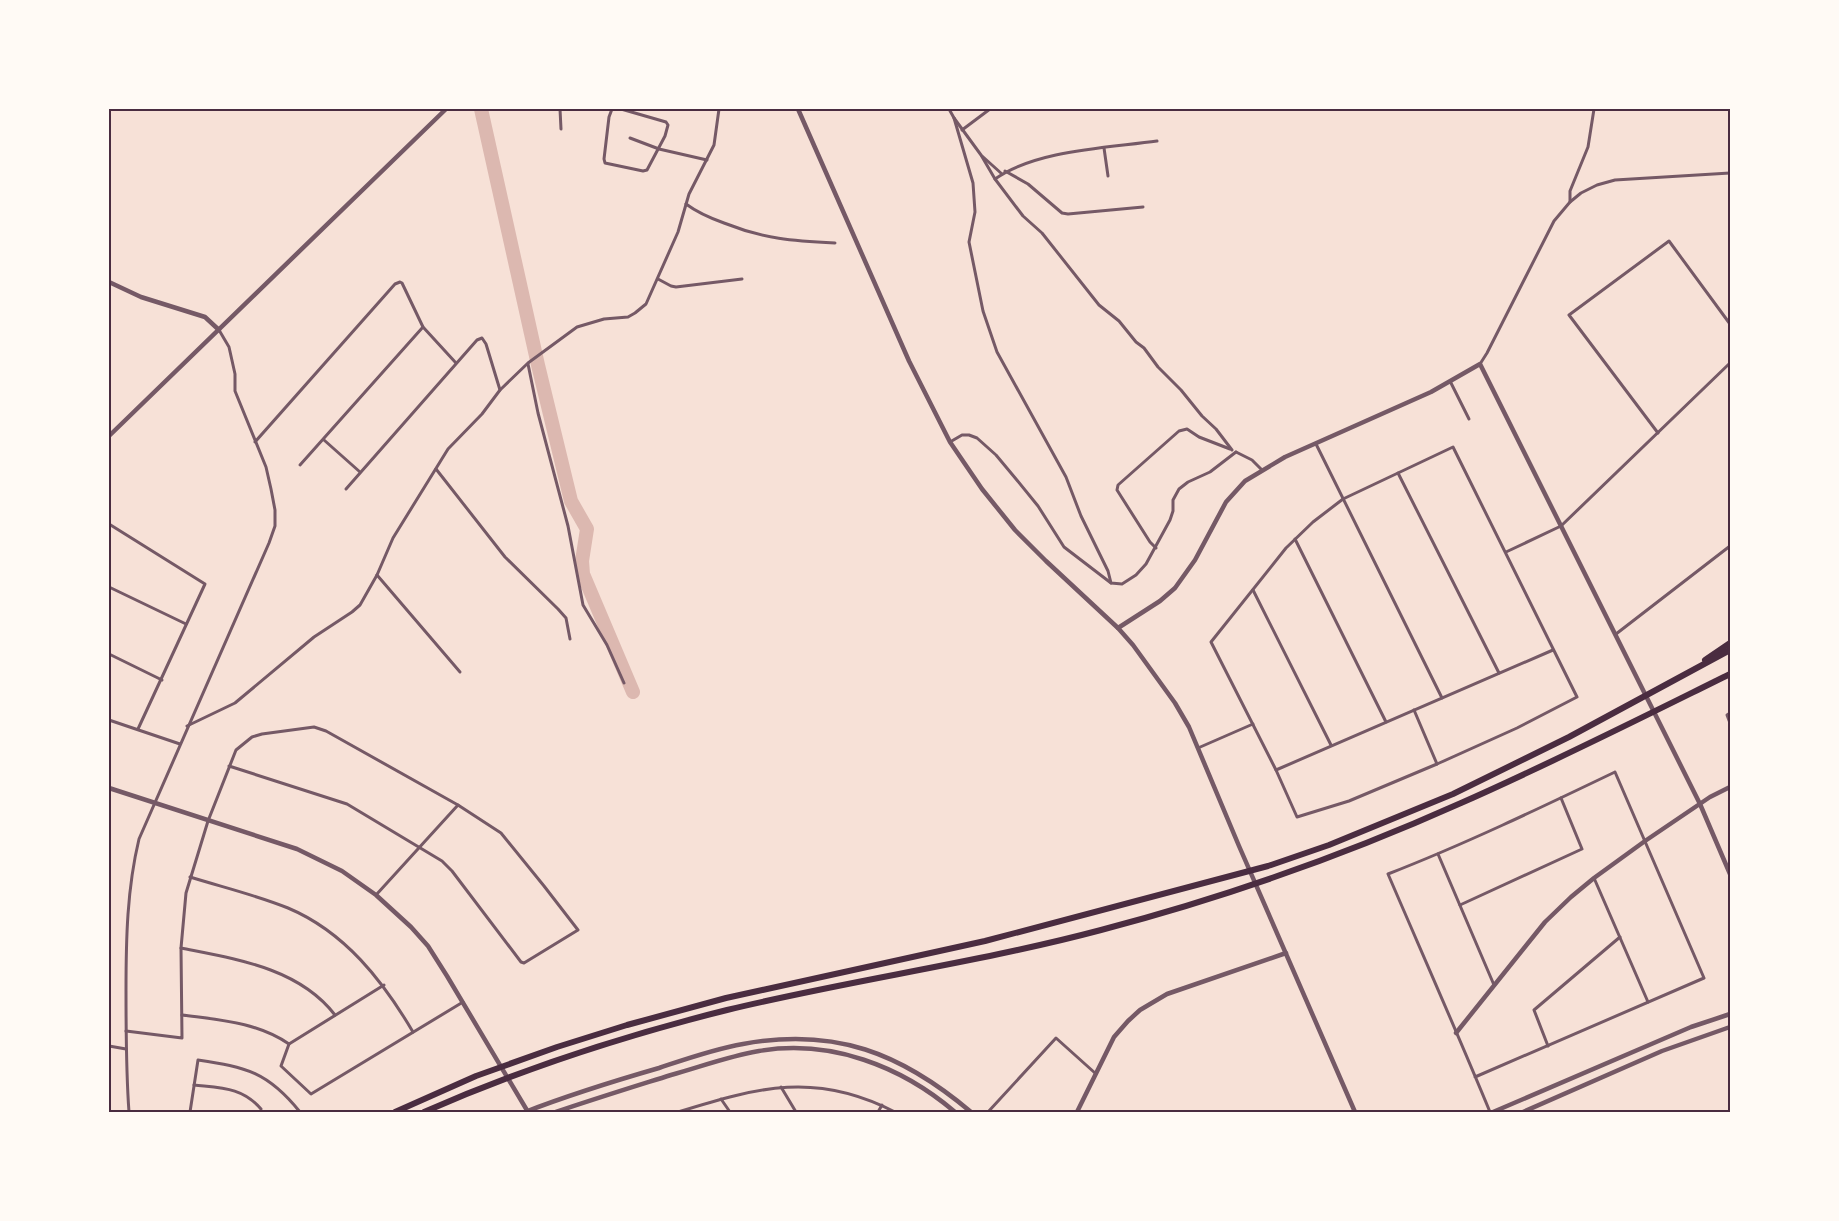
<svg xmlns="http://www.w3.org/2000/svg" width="1839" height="1221" font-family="Signika,sans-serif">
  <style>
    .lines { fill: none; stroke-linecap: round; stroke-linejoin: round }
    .river { stroke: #dcb8b0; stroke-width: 14 }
    .minor { stroke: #755966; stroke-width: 3 }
    .tertiary { stroke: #755966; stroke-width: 4.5 }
    .motorway { stroke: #4a2c40; stroke-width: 6 }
    .neatline { fill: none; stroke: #4a2c40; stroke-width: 2 }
  </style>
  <rect width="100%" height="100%" fill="#f7e1d7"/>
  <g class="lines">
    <path class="river" d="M481,109L538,365L571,501L587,529L582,561L583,574L633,692"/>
    <g class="minor">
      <path d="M560,109L561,129"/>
      <path d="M612,109L609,117L604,159L605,163L643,171L647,170L665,136L668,125L666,122L621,109"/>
      <path d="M949,109L954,118L981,155L995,179L1023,216L1042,233L1099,305L1119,321L1136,342L1144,348L1158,367L1181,390L1202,416L1216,429L1232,450"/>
      <path d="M109,112V109"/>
      <path d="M954,118L973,183L975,212L969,242L983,311L997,352L1066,477L1081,516L1108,571L1111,583"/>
      <path d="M962,130L990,109"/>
      <path d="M630,138L659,149L707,160"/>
      <path d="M1104,148L1108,176"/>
      <path d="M982,156L1002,174"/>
      <path d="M1005,171L1028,184L1062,213L1068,214L1143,207"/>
      <path d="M995,179C1036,150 1107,148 1157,141"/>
      <path d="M1570,202V191L1588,147L1594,109"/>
      <path d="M686,204C698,213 710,218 724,223C764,239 793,241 835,243"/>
      <path d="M658,279L671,286L676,287L742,279"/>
      <path d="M528,364L538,413L568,526L583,605L607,645L624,683"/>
      <path d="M1480,364L1487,353L1554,221L1570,202L1581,193L1597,185L1615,180L1730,173"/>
      <path d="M1450,381L1469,419"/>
      <path d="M1658,433L1569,315L1669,241L1730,324"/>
      <path d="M324,440L360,472"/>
      <path d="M255,442L395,284L400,282L402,283L423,327L456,363"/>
      <path d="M950,442L962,435H969L977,438L996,455L1016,479L1038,506L1064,547L1111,583L1122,584L1136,575L1146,564L1170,520L1173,511V500L1179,489L1188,482L1210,472L1236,452"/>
      <path d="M1316,444L1442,698"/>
      <path d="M1453,447L1577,697L1517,728L1437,764L1349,801L1297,817L1276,770L1211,642L1286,548L1313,522L1343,499Z"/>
      <path d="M1236,452L1252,460L1262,470"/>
      <path d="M300,465L423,327"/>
      <path d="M436,469L505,557L558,609L566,618L570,639"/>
      <path d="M1398,473L1499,673"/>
      <path d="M346,489L477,340L482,338L486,344L500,390"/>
      <path d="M109,524L205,584L138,729"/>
      <path d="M1295,539L1386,722"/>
      <path d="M1156,548L1150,542L1117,490L1118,485L1179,431L1187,429L1199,437L1230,449"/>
      <path d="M1506,552L1561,526L1730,363"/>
      <path d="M377,575L460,672"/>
      <path d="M109,587L186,624"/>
      <path d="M1253,590L1331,745"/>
      <path d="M1616,634L1730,546"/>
      <path d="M109,654L162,680"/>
      <path d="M1414,710L1437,764"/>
      <path d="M1730,713L1727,715L1730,723"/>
      <path d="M109,720L180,744"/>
      <path d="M187,726L235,703L314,637L352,612L360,605L377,575L393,538L448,449L482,414L500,390L528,363L577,327L604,319L628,317L635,313L646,304L678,232L689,194L714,145L719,109"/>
      <path d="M1198,748L1253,724"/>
      <path d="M1276,770L1553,650"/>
      <path d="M1438,854L1494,985"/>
      <path d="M190,877C222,887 256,895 288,908C345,932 383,981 413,1032"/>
      <path d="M1594,878L1648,1002"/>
      <path d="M376,895L458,805"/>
      <path d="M1460,905L1582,849L1561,798"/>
      <path d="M181,948C236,959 299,968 335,1015"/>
      <path d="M384,985L289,1044L281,1066L311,1094L463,1002"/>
      <path d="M182,1015C219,1020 257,1022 289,1044"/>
      <path d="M126,1031L182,1038L181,948L186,893L208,821L236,750L252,737L262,734L314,727L326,731L458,805L501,833L544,886L578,930L524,963L521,962L452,871L442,861L347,804L229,766"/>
      <path d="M109,1046L126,1049"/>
      <path d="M1548,1046L1534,1010L1620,937"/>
      <path d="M1475,1077L1704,978L1615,772C1540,808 1465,844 1388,874C1422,953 1457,1032 1490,1112"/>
      <path d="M194,1085C221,1088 242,1087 261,1109"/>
      <path d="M781,1087L796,1112"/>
      <path d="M721,1099L730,1112"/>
      <path d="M129,1112C126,1072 126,1031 126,991C126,939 127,889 139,839L269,543L275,526V510L271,489L266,467L235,391V374L229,347L219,330"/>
      <path d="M190,1112L198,1060C246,1067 268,1072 300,1112"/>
      <path d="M678,1112C759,1087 816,1071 895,1112"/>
      <path d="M878,1112L882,1105"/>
      <path d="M988,1112L1056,1038L1095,1073"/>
    </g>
    <g class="tertiary">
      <path d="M798,109L909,361L950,442L982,489L1015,530L1046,561L1118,628L1133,645L1175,703L1189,727L1239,846L1355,1112"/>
      <path d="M109,282L141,297L205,317L219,330"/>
      <path d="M109,436L446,109"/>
      <path d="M1118,628L1160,601L1175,588L1195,560L1226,502L1245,481L1285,457L1431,392L1480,364L1700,804L1730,874"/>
      <path d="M109,788L297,849L342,871L376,895L411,927L428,946L447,976L528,1112"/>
      <path d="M1456,1033L1545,922L1571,897L1594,878L1645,841L1710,797L1730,787"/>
      <path d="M525,1112C569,1095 614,1081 659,1068C686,1059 714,1049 743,1044C835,1027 901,1053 971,1112"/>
      <path d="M556,1112C594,1099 633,1087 671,1075C700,1067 729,1056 759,1051C831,1039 901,1066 955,1112"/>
      <path d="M1077,1112L1114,1037L1128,1021L1140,1010L1167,994L1286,953"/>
      <path d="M1493,1112L1691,1027L1730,1014"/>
      <path d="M1523,1112L1662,1051L1730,1027"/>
    </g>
    <g class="motorway">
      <path d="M1705,660L1730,643"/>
      <path d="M395,1112L476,1076L557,1047L627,1025L726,998L985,941L1268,866L1329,845L1453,794L1569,737L1730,650"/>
      <path d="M424,1112C522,1069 623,1036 727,1010C850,980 977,963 1101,930C1223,898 1345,855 1461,803C1552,763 1641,718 1730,674"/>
    </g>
  </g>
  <rect width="1839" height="1221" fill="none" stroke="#fffaf5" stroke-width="220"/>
  <rect x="110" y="110" width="1619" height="1001" class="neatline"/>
</svg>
